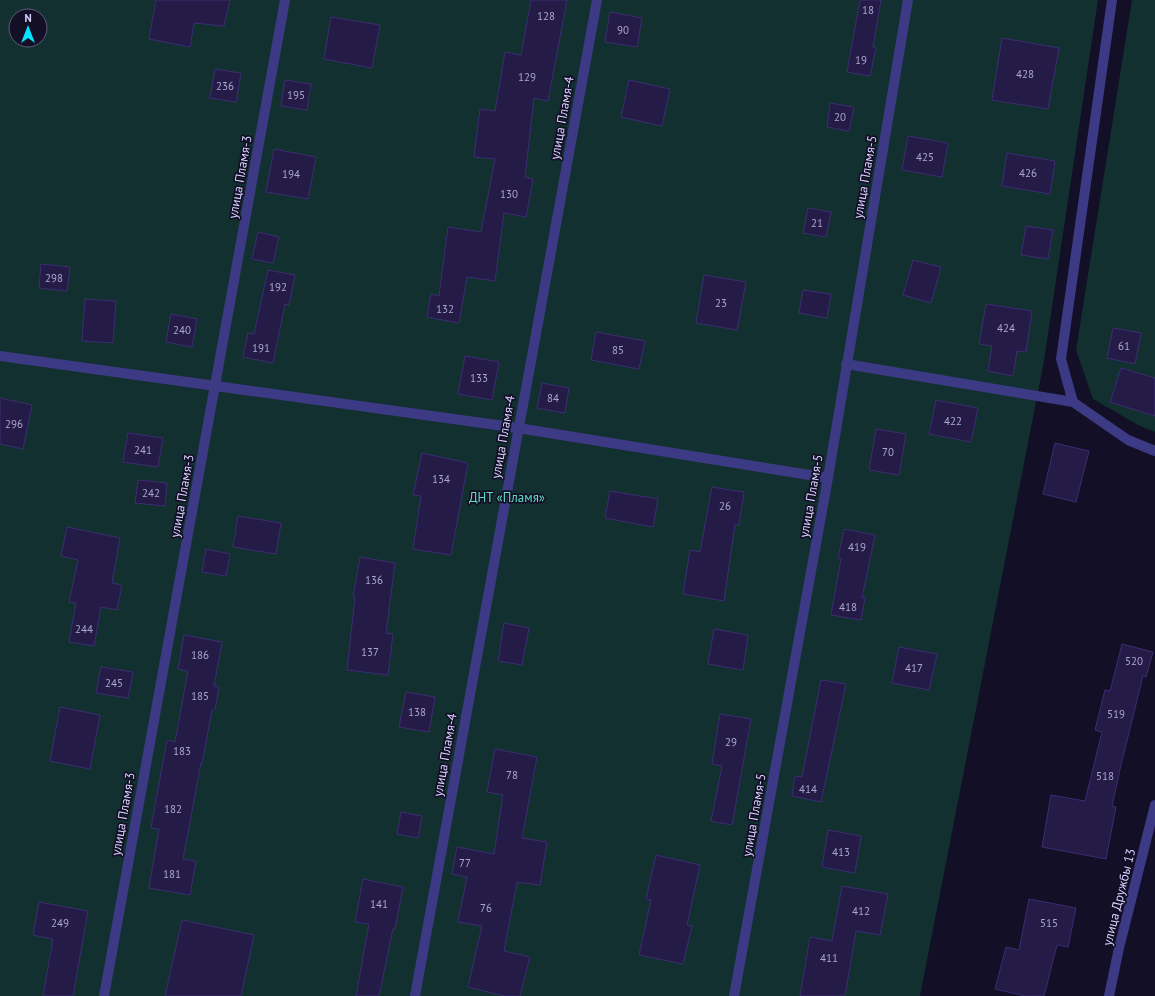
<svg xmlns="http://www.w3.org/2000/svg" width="1155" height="996" font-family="'PT Sans',sans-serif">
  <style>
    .green { fill: #12302f; fill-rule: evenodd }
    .building { fill: #241b47; stroke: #3b2d73 }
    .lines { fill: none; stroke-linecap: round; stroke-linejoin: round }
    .service { stroke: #3d3a85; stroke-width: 10 }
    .minor { stroke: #3d3a85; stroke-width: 10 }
    .labels { text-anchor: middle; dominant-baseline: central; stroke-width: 3.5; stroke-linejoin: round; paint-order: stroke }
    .number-label { font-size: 11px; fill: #aca6d1 }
    .street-label { font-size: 13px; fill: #d9d4ff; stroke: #130f26 }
    .park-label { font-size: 13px; fill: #5fe0c0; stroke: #130f26 }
  </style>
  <rect width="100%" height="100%" fill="#130f26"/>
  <g class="green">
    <path d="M0,0H1098L1044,361L920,996H0ZM16,16H40V40H16Z"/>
    <path d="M1132,0H1155V432L1138,425L1093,399L1076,350Z"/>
  </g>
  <g class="building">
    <path d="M156,0H230L224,26L194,23L190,47L149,39Z"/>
    <path d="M531,0H567L548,101L534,98L525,177L533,179L526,217L504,213L495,281L467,277L459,323L427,317L431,294L439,296L448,227L481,232L495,159L474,157L480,109L495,111L505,52L521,55Z"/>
    <path d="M860,0H881L873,47L876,48L870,76L847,72Z"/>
    <path d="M610,12L642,18L637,47L605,42Z"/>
    <path d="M331,17L380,25L372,68L324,59Z"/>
    <path d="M1002,38L1059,48L1048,109L992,100Z"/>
    <path d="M215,69L241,73L236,102L210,98Z"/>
    <path d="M285,80L311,84L307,110L281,106Z"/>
    <path d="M629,80L670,89L662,126L621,117Z"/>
    <path d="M830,103L854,107L849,131L827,127Z"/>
    <path d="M908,136L948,143L942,177L902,170Z"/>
    <path d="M274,149L316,157L308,199L266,192Z"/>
    <path d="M1007,153L1055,161L1050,194L1002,186Z"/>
    <path d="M808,208L831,212L826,237L803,233Z"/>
    <path d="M1026,226L1053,230L1048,259L1021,255Z"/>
    <path d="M258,232L279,237L273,263L252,259Z"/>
    <path d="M913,260L941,267L931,303L903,295Z"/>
    <path d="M41,264L70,267L67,291L39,288Z"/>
    <path d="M268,270L295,275L289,305L285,304L273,363L243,357L248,333L254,334Z"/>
    <path d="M704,275L746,282L737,330L696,323Z"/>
    <path d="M803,290L831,294L827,318L799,313Z"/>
    <path d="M85,299L116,301L113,343L82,341Z"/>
    <path d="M986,304L1032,311L1026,352L1017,351L1013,376L988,371L992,346L979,344Z"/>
    <path d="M171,314L197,319L192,347L166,342Z"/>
    <path d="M1113,328L1141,333L1135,364L1107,358Z"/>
    <path d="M596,332L645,341L639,369L591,360Z"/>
    <path d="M465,356L499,362L492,400L458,394Z"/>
    <path d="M1121,368L1155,378V416L1110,402Z"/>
    <path d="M542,383L569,388L565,413L537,408Z"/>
    <path d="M0,398L32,405L23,449L0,444Z"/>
    <path d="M936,400L978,408L971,442L929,434Z"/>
    <path d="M876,429L906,434L899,475L869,470Z"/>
    <path d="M128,433L163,438L158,467L123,462Z"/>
    <path d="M1055,443L1089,451L1076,502L1043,494Z"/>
    <path d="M422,453L468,463L451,555L413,549L421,496L413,495Z"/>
    <path d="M138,480L167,483L165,506L135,503Z"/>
    <path d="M712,487L744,492L739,525L735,524L724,601L683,594L690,550L700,552Z"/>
    <path d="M610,491L658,499L653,527L605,518Z"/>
    <path d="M238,516L281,523L276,554L233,547Z"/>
    <path d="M67,527L120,538L112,583L122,585L117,610L101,607L94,646L69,642L76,603L69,602L78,560L61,556Z"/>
    <path d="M844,529L875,535L862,598H865L861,620L831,615L841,559L838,558Z"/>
    <path d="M206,549L230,554L226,576L202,572Z"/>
    <path d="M360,557L395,563L386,633L393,634L388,675L347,670L355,597H353Z"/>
    <path d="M504,623L529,628L522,665L498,661Z"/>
    <path d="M714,629L748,635L743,670L708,664Z"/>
    <path d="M184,635L222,642L214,686L219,687L215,710H212L202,764L201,763L183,859L196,861L190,895L149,888L159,829L151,828L167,740L175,742L188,671L178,669Z"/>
    <path d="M1122,644L1153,652L1146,677L1143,676L1121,765L1112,806L1116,807L1106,859L1042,847L1051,795L1085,801L1102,732L1095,730L1105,690L1110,691Z"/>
    <path d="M899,647L937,654L929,690L892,683Z"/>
    <path d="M101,667L133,672L128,698L96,693Z"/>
    <path d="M821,680L846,684L821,802L792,796L795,776L802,777Z"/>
    <path d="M406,692L435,697L429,732L399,727Z"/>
    <path d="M60,707L100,715L90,769L50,761Z"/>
    <path d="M720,714L751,719L732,825L711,821L722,766L712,764Z"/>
    <path d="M495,749L537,757L522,838L547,842L540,885L517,882L504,951L530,957L520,996H505L468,987L482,926L458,922L467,877L452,874L457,847L494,854L503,795L487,792Z"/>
    <path d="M401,812L422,816L418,838L397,834Z"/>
    <path d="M828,830L861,836L855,873L822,867Z"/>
    <path d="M656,855L700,865L687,925L692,926L683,964L639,955L651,900L646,899Z"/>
    <path d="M363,879L403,887L395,929H393L379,996H356L369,924L355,922Z"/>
    <path d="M842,886L888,894L880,935L856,931L845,996H800L810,937L832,941Z"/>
    <path d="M1029,899L1076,908L1068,947L1057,945L1044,996H1025L995,989L1006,947L1019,950Z"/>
    <path d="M39,902L88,911L73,996H43L53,939L33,935Z"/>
    <path d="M182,920L254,935L241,996H165Z"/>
  </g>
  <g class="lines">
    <path class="service" d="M846,364L1073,402"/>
    <g class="minor">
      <path d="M1112,0L1061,359L1073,402L1128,440L1155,451"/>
      <path d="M0,356L518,428L828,478"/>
      <path d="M104,996L285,0"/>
      <path d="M415,996L597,0"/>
      <path d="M734,996L828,478L908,0"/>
      <path d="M1109,996L1119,948L1155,805"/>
    </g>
  </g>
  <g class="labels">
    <g class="number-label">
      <text x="868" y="10">18</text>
      <text x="546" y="16">128</text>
      <text x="623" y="30">90</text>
      <text x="861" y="60">19</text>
      <text x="1025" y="74">428</text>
      <text x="527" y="77">129</text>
      <text x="225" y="86">236</text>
      <text x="296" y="95">195</text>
      <text x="840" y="117">20</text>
      <text x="925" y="157">425</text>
      <text x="1028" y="173">426</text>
      <text x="291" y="174">194</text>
      <text x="509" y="194">130</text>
      <text x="817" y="223">21</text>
      <text x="54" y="278">298</text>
      <text x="278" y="287">192</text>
      <text x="721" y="303">23</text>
      <text x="445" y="309">132</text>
      <text x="1006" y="328">424</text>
      <text x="182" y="330">240</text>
      <text x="1124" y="346">61</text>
      <text x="261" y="348">191</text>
      <text x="618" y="350">85</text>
      <text x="479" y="378">133</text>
      <text x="553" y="398">84</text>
      <text x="953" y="421">422</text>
      <text x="14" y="424">296</text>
      <text x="143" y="450">241</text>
      <text x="888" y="452">70</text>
      <text x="441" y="479">134</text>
      <text x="151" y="493">242</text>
      <text x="725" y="506">26</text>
      <text x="857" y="547">419</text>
      <text x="374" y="580">136</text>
      <text x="848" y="607">418</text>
      <text x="84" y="629">244</text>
      <text x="370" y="652">137</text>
      <text x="200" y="655">186</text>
      <text x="1134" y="661">520</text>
      <text x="914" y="668">417</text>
      <text x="114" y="683">245</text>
      <text x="200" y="696">185</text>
      <text x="417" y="712">138</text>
      <text x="1116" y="714">519</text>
      <text x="731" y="742">29</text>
      <text x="182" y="751">183</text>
      <text x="512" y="775">78</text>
      <text x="1105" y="776">518</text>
      <text x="808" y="789">414</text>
      <text x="173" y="809">182</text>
      <text x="841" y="852">413</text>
      <text x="465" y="863">77</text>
      <text x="172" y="874">181</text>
      <text x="379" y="904">141</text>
      <text x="486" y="908">76</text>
      <text x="861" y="911">412</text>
      <text x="60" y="923">249</text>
      <text x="1049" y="923">515</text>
      <text x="829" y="958">411</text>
    </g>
    <g class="street-label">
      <text transform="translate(562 118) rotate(-80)">улица Пламя-4</text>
      <text transform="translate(240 177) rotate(-80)">улица Пламя-3</text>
      <text transform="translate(865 177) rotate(-80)">улица Пламя-5</text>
      <text transform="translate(503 437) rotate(-80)">улица Пламя-4</text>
      <text transform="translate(182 496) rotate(-80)">улица Пламя-3</text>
      <text transform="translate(811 496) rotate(-80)">улица Пламя-5</text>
      <text transform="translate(445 755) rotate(-80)">улица Пламя-4</text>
      <text transform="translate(123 814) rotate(-80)">улица Пламя-3</text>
      <text transform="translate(754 815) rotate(-80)">улица Пламя-5</text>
      <text transform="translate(1119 897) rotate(-76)">улица Дружбы 13</text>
    </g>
    <g class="park-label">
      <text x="507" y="497">ДНТ «Пламя»</text>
    </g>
  </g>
  <g transform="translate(28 28)"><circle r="19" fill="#130f26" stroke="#625e7d"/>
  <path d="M0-3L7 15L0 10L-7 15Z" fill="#00e5ff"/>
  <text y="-6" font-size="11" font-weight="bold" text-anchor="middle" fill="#d9d4ff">N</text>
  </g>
</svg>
